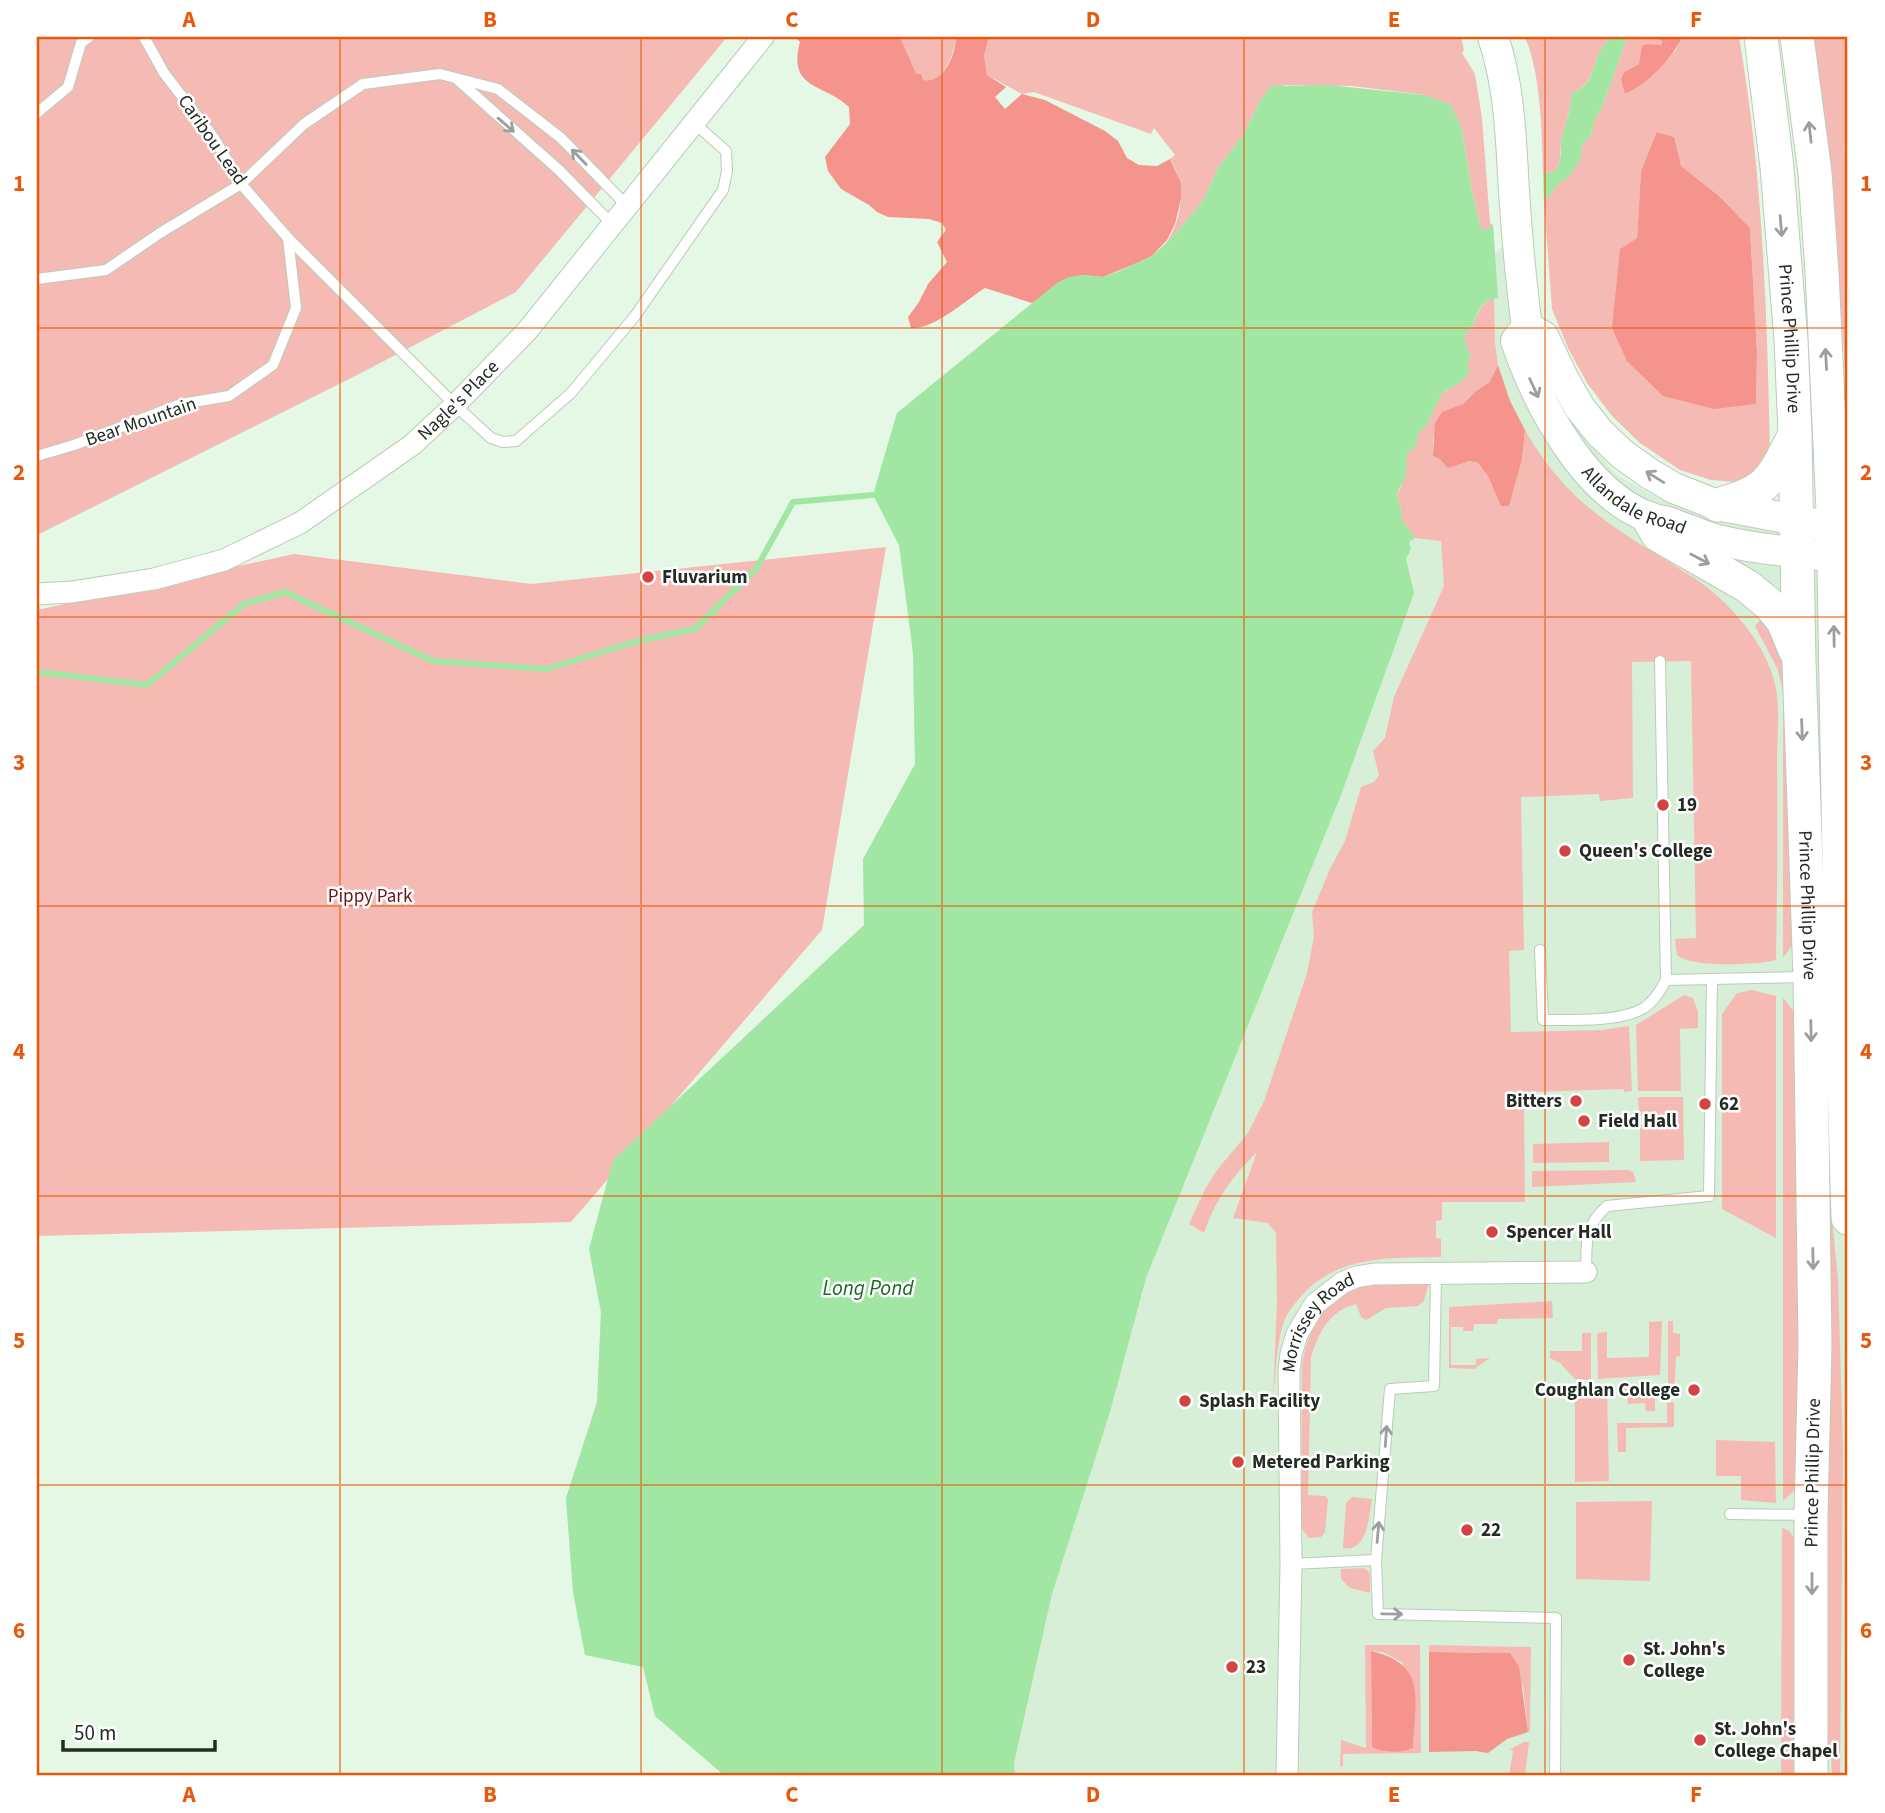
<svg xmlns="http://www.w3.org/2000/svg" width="1885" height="1813" font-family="'Source Sans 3',sans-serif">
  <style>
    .built { fill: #d6efd6 }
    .green { fill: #f6bab5; fill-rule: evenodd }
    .forest { fill: #f4948d }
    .water { fill: #a1e7a3 }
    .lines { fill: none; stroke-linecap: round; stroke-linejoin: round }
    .stream { stroke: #a1e7a3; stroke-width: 6 }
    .service-casing { stroke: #b9ccb9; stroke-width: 12 }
    .minor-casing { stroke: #b9ccb9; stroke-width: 23 }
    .secondary-casing { stroke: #b9ccb9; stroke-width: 32 }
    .primary-casing { stroke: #b9ccb9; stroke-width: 35 }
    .service { stroke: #fff; stroke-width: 10 }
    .minor { stroke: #fff; stroke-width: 21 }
    .secondary { stroke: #fff; stroke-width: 30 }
    .primary { stroke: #fff; stroke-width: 33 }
    .oneway { stroke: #9ca09c }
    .grid { fill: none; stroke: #e8590c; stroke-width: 2; stroke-opacity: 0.55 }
    .poi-dot { fill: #d24344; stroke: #fff; stroke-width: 2.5 }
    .labels { text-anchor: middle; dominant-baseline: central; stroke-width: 5; stroke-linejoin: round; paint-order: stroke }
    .street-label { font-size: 19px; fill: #232b23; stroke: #fff }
    .poi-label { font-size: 19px; font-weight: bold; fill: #232b23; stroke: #fff; text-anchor: start }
    .park-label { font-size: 19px; fill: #6b1719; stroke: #fff }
    .water-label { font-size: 21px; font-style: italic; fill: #1f6527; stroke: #fff }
    .neatline { fill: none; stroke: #e8590c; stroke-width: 2.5 }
    .grid-label { font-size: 23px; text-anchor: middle; font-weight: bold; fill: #e8590c }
  </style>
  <rect width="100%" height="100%" fill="#e5f8e5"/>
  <path class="built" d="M1472,192L1481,229H1488L1493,225L1495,254L1517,230L1545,377L1578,432L1617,475L1650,494L1690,509L1848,543V1776H725L655,1716L643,1667L585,1655L573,1592L566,1498L597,1402L601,1312L589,1249L613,1160L864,925L863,859L915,764L913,653L899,545L873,495L897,413L1032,303Z"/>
  <g class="green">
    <path d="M37,37H727L516,292L359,374L37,535Z"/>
    <path d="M900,37H956C956,49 942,89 923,81C910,74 905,49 900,37Z"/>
    <path d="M989,37H1461L1464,50L1462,53L1475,74L1482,118L1490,223L1493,225L1488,229H1481L1472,192L1462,129L1450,105L1425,95L1352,86L1284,85L1260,101L1243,135L1218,168L1203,201L1169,241L1152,256C1157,251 1164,246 1168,240C1184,215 1185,183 1170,159L1175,155L1154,128L1151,134L1034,92L1022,94L987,75L984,56Z"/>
    <path d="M1525,37H1610C1607,42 1603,46 1600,52C1592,67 1591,88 1571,93C1572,113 1563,125 1561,143C1560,154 1561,160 1556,171L1543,174C1542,133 1541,74 1525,37Z"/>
    <path d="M1627,37H1651L1662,41L1660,45L1647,44L1639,64L1624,72L1621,79L1626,94L1675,51L1683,37H1739C1763,174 1767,313 1770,452L1759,474L1736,482L1711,480L1680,470L1640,443L1612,416L1587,383L1568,348L1552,309L1544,202L1558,184L1569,177L1580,159L1582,145L1591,135L1596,117L1602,108ZM1658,132L1673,137L1681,166L1719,196L1750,228L1757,353L1756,404L1620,249L1637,238L1641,171Z"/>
    <path d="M1813,37H1848V141L1844,146L1848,155V420L1833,181Z"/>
    <path d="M1494,298L1495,343L1498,365L1491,382L1475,392L1437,430L1433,439V456L1478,463L1488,476L1501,505L1509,506L1522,459L1525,430C1570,508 1619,530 1691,576C1728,599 1768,645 1776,688C1780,712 1777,739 1777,763C1778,829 1777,895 1776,960C1758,965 1689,968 1677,955L1675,939L1696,938L1691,661L1632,662L1633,798L1600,801L1599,794L1521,797L1524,950L1509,951L1511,1032L1602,1030L1629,1026L1632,1091L1624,1092V1089L1531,1092V1106L1524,1107L1525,1202H1442V1220L1436,1221V1238L1441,1239V1257C1393,1258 1340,1255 1304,1293C1296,1302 1287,1312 1283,1324C1276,1348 1276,1374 1273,1399L1277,1302L1276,1233L1268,1223L1233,1218L1257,1152C1233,1175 1214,1202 1204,1233L1189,1224L1205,1189L1217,1170L1248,1133L1264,1101L1307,973L1314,937L1312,912L1330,869L1345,841L1361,787L1374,782L1379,775L1373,751L1385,738L1394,697L1444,586L1441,541L1415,538C1411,531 1405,526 1402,518C1400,508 1402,505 1396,495L1401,488L1407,451L1416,446L1418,433L1426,426L1442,393L1448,390L1471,356L1466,346L1464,335C1479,327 1473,305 1494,298Z"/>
    <path d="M886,547L822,930L571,1222L37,1236V610L294,554L531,584Z"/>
    <path d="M1761,619C1774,634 1781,652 1786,671L1793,944L1783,958V690L1777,668L1755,626Z"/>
    <path d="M1752,990L1776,996V1238L1722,1209V1014L1737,993Z"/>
    <path d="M1684,995L1693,998L1698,1012V1028L1680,1029L1681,1091H1638L1636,1025Z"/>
    <path d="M1783,998L1794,1012L1799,1333L1797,1488L1783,1501Z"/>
    <path d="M1825,1018L1831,1210L1838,1278L1843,1448L1840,1776H1832L1831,1754L1826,1737Z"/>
    <path d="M1638,1097H1683L1684,1160L1640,1161V1125L1644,1124L1643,1116H1639Z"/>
    <path d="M1609,1142V1162L1533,1163V1144Z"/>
    <path d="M1628,1170L1633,1172L1636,1182L1532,1187V1171Z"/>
    <path d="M1429,1283L1424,1301L1418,1306L1386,1308L1366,1320L1361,1317L1356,1304C1329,1311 1319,1332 1311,1357L1308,1495L1325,1496L1328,1499L1325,1532L1321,1537L1309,1538L1301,1528L1302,1364C1308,1329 1328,1289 1368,1285C1388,1282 1409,1284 1429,1283Z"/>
    <path d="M1552,1301L1553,1318L1498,1319L1497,1324H1474L1473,1331H1463V1327H1451V1365H1476V1359L1490,1358L1474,1369L1449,1368V1307Z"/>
    <path d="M1662,1321L1660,1375L1598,1379L1597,1333L1607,1332V1358L1649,1357V1322Z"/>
    <path d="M1668,1321H1673V1333L1680,1334V1356L1676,1357L1674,1397H1668Z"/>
    <path d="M1582,1333H1591V1380L1575,1379L1560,1363L1550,1358V1351H1582Z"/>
    <path d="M1646,1384L1647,1391H1655V1411H1646L1645,1403L1628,1404L1627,1396H1619V1385Z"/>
    <path d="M1607,1387L1609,1481L1575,1482V1391L1579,1388Z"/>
    <path d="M1674,1402V1427L1626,1428V1452H1618L1617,1423H1667V1403Z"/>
    <path d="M1716,1440L1775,1442L1776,1503L1741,1500V1476H1716Z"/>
    <path d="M1352,1497L1372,1499C1369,1515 1368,1553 1343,1548L1346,1503Z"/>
    <path d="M1652,1501L1650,1581L1576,1579V1502Z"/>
    <path d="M1782,1528L1789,1531L1796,1541L1797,1776H1781Z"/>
    <path d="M1363,1568L1367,1570L1370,1574V1593L1350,1588L1341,1579V1569Z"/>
    <path d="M1365,1645H1420L1421,1753L1343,1754V1766L1340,1767L1341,1740L1366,1748ZM1371,1651L1383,1652L1403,1663L1372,1747Z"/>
    <path d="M1429,1645L1531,1647L1530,1731L1528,1732L1523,1686L1479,1652H1429Z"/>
    <path d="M1524,1742H1529L1525,1776H1509L1513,1751L1510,1749Z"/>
  </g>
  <g class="forest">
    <path d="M795,37H900L916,74H921L923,80C944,85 956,53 956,37H989L984,56L987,75L1006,87L995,97L1005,109L1022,94L1045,100L1105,131L1118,141L1127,158L1139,165L1157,166L1170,159L1181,183V199L1175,224L1167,240L1152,256L1137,263L1103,277L1081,275L1032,303L985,288C966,300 933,330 911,328L908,317L919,302L928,284L947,262L937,242L946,230L942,223L929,219L888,217L877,212L869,205L841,189L828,171L825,157L850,124L849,107C824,83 787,90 800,42Z"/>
    <path d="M1651,37H1683C1669,61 1650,82 1625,94L1621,79L1624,72L1639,64L1642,46L1647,44L1661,45L1662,41Z"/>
    <path d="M1657,132L1674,137L1681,166L1719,196L1750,228L1757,353L1756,404L1714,409L1663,396L1627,361L1612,328L1620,249L1637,238L1641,171Z"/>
    <path d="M1498,365L1510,401L1525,430L1522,459L1509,506H1501L1488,476L1478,463L1469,461L1448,468L1440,459L1433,456L1435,423L1442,412L1463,404L1475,392L1490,382Z"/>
    <path d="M1371,1651C1428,1664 1415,1700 1413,1748C1402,1753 1383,1753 1372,1747Z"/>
    <path d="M1429,1652L1510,1653L1519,1667L1528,1732L1507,1739L1488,1753L1476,1751L1429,1752Z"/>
  </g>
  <g class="water">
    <path d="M1610,37H1627L1602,108L1596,117L1591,135L1582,145L1581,159L1569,177L1558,184L1544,202L1543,174L1556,171C1561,160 1561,154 1561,143C1563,125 1572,114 1571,93C1591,89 1592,67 1600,52C1603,46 1607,42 1610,37Z"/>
    <path d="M1328,85L1425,95L1451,105L1462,129L1472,192L1481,229H1488L1493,225L1498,298C1471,301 1480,327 1464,335L1466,346L1471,356L1467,362L1470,372L1462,381L1442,393L1426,426L1418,433L1416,446L1410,452H1407L1406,476L1396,495C1402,506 1400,508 1402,518C1405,526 1411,531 1415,538L1409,542L1411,549L1406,559L1414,593L1341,795L1146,1278L1110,1412L1052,1594L1014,1763L1015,1776H725L655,1716L643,1667L585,1655L573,1592L566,1498L597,1402L601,1312L589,1249L613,1160L864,925L863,859L915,764L913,653L899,545L873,495L897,413L1057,283L1069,277L1081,275L1103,277L1117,272L1152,256L1169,241L1203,201L1218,168L1243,135L1260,101L1271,86Z"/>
  </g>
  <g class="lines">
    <path class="stream" d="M37,672L147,685L244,604L285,592L433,661L546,669L641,640L695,629L756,569L793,502L873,495"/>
    <defs>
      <g id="service">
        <path d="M144,37L164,73L214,138L241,184L288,238L455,405L491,438L503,442L516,441L571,393L635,316L723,190L727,171L726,151L694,123"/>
        <path d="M458,80L560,171L612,224"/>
        <path d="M37,113L68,87L81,43L89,37"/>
        <path d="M37,279L106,270L160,233L241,184L304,124L363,84L440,74L498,89L561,138L627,206"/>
        <path d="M37,456L74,445L181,404L229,396L273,365L296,308L288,238"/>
        <path d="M1660,661L1666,980"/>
        <path d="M1540,950L1543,1020C1570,1020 1619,1022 1642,1009C1653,1003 1660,991 1666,980L1712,979"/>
        <path d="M1586,1272C1587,1242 1583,1228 1607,1206L1709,1196L1712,979L1806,977"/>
        <path d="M1436,1274L1434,1386L1390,1389L1376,1560L1378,1614L1556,1618L1555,1774"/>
        <path d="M1730,1514L1808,1515"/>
        <path d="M1291,1564L1376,1560"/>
      </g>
      <g id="minor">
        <path id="s1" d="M37,594L72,592L154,579L224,560L300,523L412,445L455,405L527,331L763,37"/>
        <path id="s2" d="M1287,1776L1291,1564L1289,1371L1291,1354L1297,1334L1315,1304L1342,1283L1356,1277L1374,1274L1586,1272"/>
      </g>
      <g id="secondary">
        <path id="s3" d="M1493,37C1510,87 1511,140 1514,192C1517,238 1521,282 1527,327L1516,341C1537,402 1583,492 1648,517C1654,520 1662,520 1668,522C1684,528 1699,534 1714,539C1749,548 1785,551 1820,555"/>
        <path d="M1527,327L1543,336L1564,380L1580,408L1600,433L1622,454L1650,474L1674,488L1717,505L1848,530"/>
      </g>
      <g id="primary">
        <path id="s4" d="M1761,37L1777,167L1791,340L1795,433L1799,662L1810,977L1815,1345L1811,1515V1776"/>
        <path d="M1797,37L1815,173L1822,272L1833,510L1841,974L1848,1218"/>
        <path d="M1717,505C1769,491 1770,482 1794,436"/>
        <path d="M1648,518L1658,535L1747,586L1770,605L1783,621L1795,650"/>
      </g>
    </defs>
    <use href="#service" class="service-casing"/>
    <use href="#minor" class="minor-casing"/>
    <use href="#secondary" class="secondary-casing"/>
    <use href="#primary" class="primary-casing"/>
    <use href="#service" class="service"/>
    <use href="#minor" class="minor"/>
    <use href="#secondary" class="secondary"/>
    <use href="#primary" class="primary"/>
  </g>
  <defs><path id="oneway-shaft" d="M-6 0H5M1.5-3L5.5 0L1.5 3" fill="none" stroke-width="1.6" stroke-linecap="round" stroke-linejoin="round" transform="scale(1.75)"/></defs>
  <g class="oneway">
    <use href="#oneway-shaft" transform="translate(506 125) rotate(41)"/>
    <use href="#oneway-shaft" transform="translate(1810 132) rotate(-96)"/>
    <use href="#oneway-shaft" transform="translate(579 157) rotate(-134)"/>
    <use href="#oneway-shaft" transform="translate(1781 226) rotate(85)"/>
    <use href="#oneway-shaft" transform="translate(1826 359) rotate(-93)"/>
    <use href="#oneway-shaft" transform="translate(1534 388) rotate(65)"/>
    <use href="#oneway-shaft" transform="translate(1655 477) rotate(-148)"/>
    <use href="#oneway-shaft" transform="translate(1700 559) rotate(28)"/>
    <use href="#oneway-shaft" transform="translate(1834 636) rotate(-91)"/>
    <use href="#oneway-shaft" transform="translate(1802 730) rotate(88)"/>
    <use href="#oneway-shaft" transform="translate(1811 1031) rotate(89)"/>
    <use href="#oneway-shaft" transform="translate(1813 1259) rotate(89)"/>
    <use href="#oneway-shaft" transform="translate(1386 1436) rotate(-86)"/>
    <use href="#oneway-shaft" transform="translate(1378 1532) rotate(-85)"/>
    <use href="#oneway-shaft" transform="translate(1812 1584) rotate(90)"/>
    <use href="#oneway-shaft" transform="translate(1392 1614) rotate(1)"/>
  </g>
  <path class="grid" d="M340,37V1776M641,37V1776M942,37V1776M1244,37V1776M1545,37V1776M37,328H1848M37,617H1848M37,906H1848M37,1196H1848M37,1485H1848"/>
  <g class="poi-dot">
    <circle cx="648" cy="577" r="7"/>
    <circle cx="1663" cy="805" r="7"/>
    <circle cx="1565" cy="851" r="7"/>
    <circle cx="1576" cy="1101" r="7"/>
    <circle cx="1705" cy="1104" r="7"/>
    <circle cx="1584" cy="1121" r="7"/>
    <circle cx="1492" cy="1232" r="7"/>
    <circle cx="1694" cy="1390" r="7"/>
    <circle cx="1185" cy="1401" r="7"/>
    <circle cx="1238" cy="1462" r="7"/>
    <circle cx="1467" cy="1530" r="7"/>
    <circle cx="1629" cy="1660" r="7"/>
    <circle cx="1232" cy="1667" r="7"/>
    <circle cx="1700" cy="1740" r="7"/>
  </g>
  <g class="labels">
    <g class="street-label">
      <text transform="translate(212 140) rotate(55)">Caribou Lead</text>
      <text stroke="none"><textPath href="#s4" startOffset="303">Prince Phillip Drive</textPath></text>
      <text stroke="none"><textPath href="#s1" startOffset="476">Nagle's Place</textPath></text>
      <text transform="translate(141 422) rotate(-19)">Bear Mountain</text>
      <text stroke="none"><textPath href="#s3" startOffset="516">Allandale Road</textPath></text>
      <text stroke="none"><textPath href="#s4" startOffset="870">Prince Phillip Drive</textPath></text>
      <text stroke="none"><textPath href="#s2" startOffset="464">Morrissey Road</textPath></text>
      <text transform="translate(1813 1473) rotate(-89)">Prince Phillip Drive</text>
    </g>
    <g class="poi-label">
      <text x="662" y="577">Fluvarium</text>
      <text x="1677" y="805">19</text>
      <text x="1579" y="851">Queen's College</text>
      <text x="1562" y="1101" text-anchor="end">Bitters</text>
      <text x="1719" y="1104">62</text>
      <text x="1598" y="1121">Field Hall</text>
      <text x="1506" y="1232">Spencer Hall</text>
      <text x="1680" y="1390" text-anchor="end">Coughlan College</text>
      <text x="1199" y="1401">Splash Facility</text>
      <text x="1252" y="1462">Metered Parking</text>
      <text x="1481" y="1530">22</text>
      <text x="1643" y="1649">St. John's<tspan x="1643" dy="22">College</tspan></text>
      <text x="1246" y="1667">23</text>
      <text x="1714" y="1729">St. John's<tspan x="1714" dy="22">College Chapel</tspan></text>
    </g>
    <g class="park-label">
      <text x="370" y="896">Pippy Park</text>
    </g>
    <g class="water-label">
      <text x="868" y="1288">Long Pond</text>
    </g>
  </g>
  <rect width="1885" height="1813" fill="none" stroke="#ffffff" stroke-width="77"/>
  <path d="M63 1740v10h152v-10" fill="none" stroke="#232b23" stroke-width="3.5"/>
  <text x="74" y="1740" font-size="21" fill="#232b23" stroke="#ffffff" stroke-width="5" paint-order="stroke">50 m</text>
  <rect x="38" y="38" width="1808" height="1736" class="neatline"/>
  <g class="grid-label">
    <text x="189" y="27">A</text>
    <text x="490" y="27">B</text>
    <text x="792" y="27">C</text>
    <text x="1093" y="27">D</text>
    <text x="1394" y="27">E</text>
    <text x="1696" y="27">F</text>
    <text x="19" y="191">1</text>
    <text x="1866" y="191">1</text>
    <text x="19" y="480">2</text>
    <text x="1866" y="480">2</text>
    <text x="19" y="770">3</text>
    <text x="1866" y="770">3</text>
    <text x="19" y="1059">4</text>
    <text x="1866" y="1059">4</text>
    <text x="19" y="1348">5</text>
    <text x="1866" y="1348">5</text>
    <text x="19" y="1638">6</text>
    <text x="1866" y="1638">6</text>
    <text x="189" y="1802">A</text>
    <text x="490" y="1802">B</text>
    <text x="792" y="1802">C</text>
    <text x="1093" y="1802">D</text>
    <text x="1394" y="1802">E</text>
    <text x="1696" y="1802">F</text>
  </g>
</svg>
